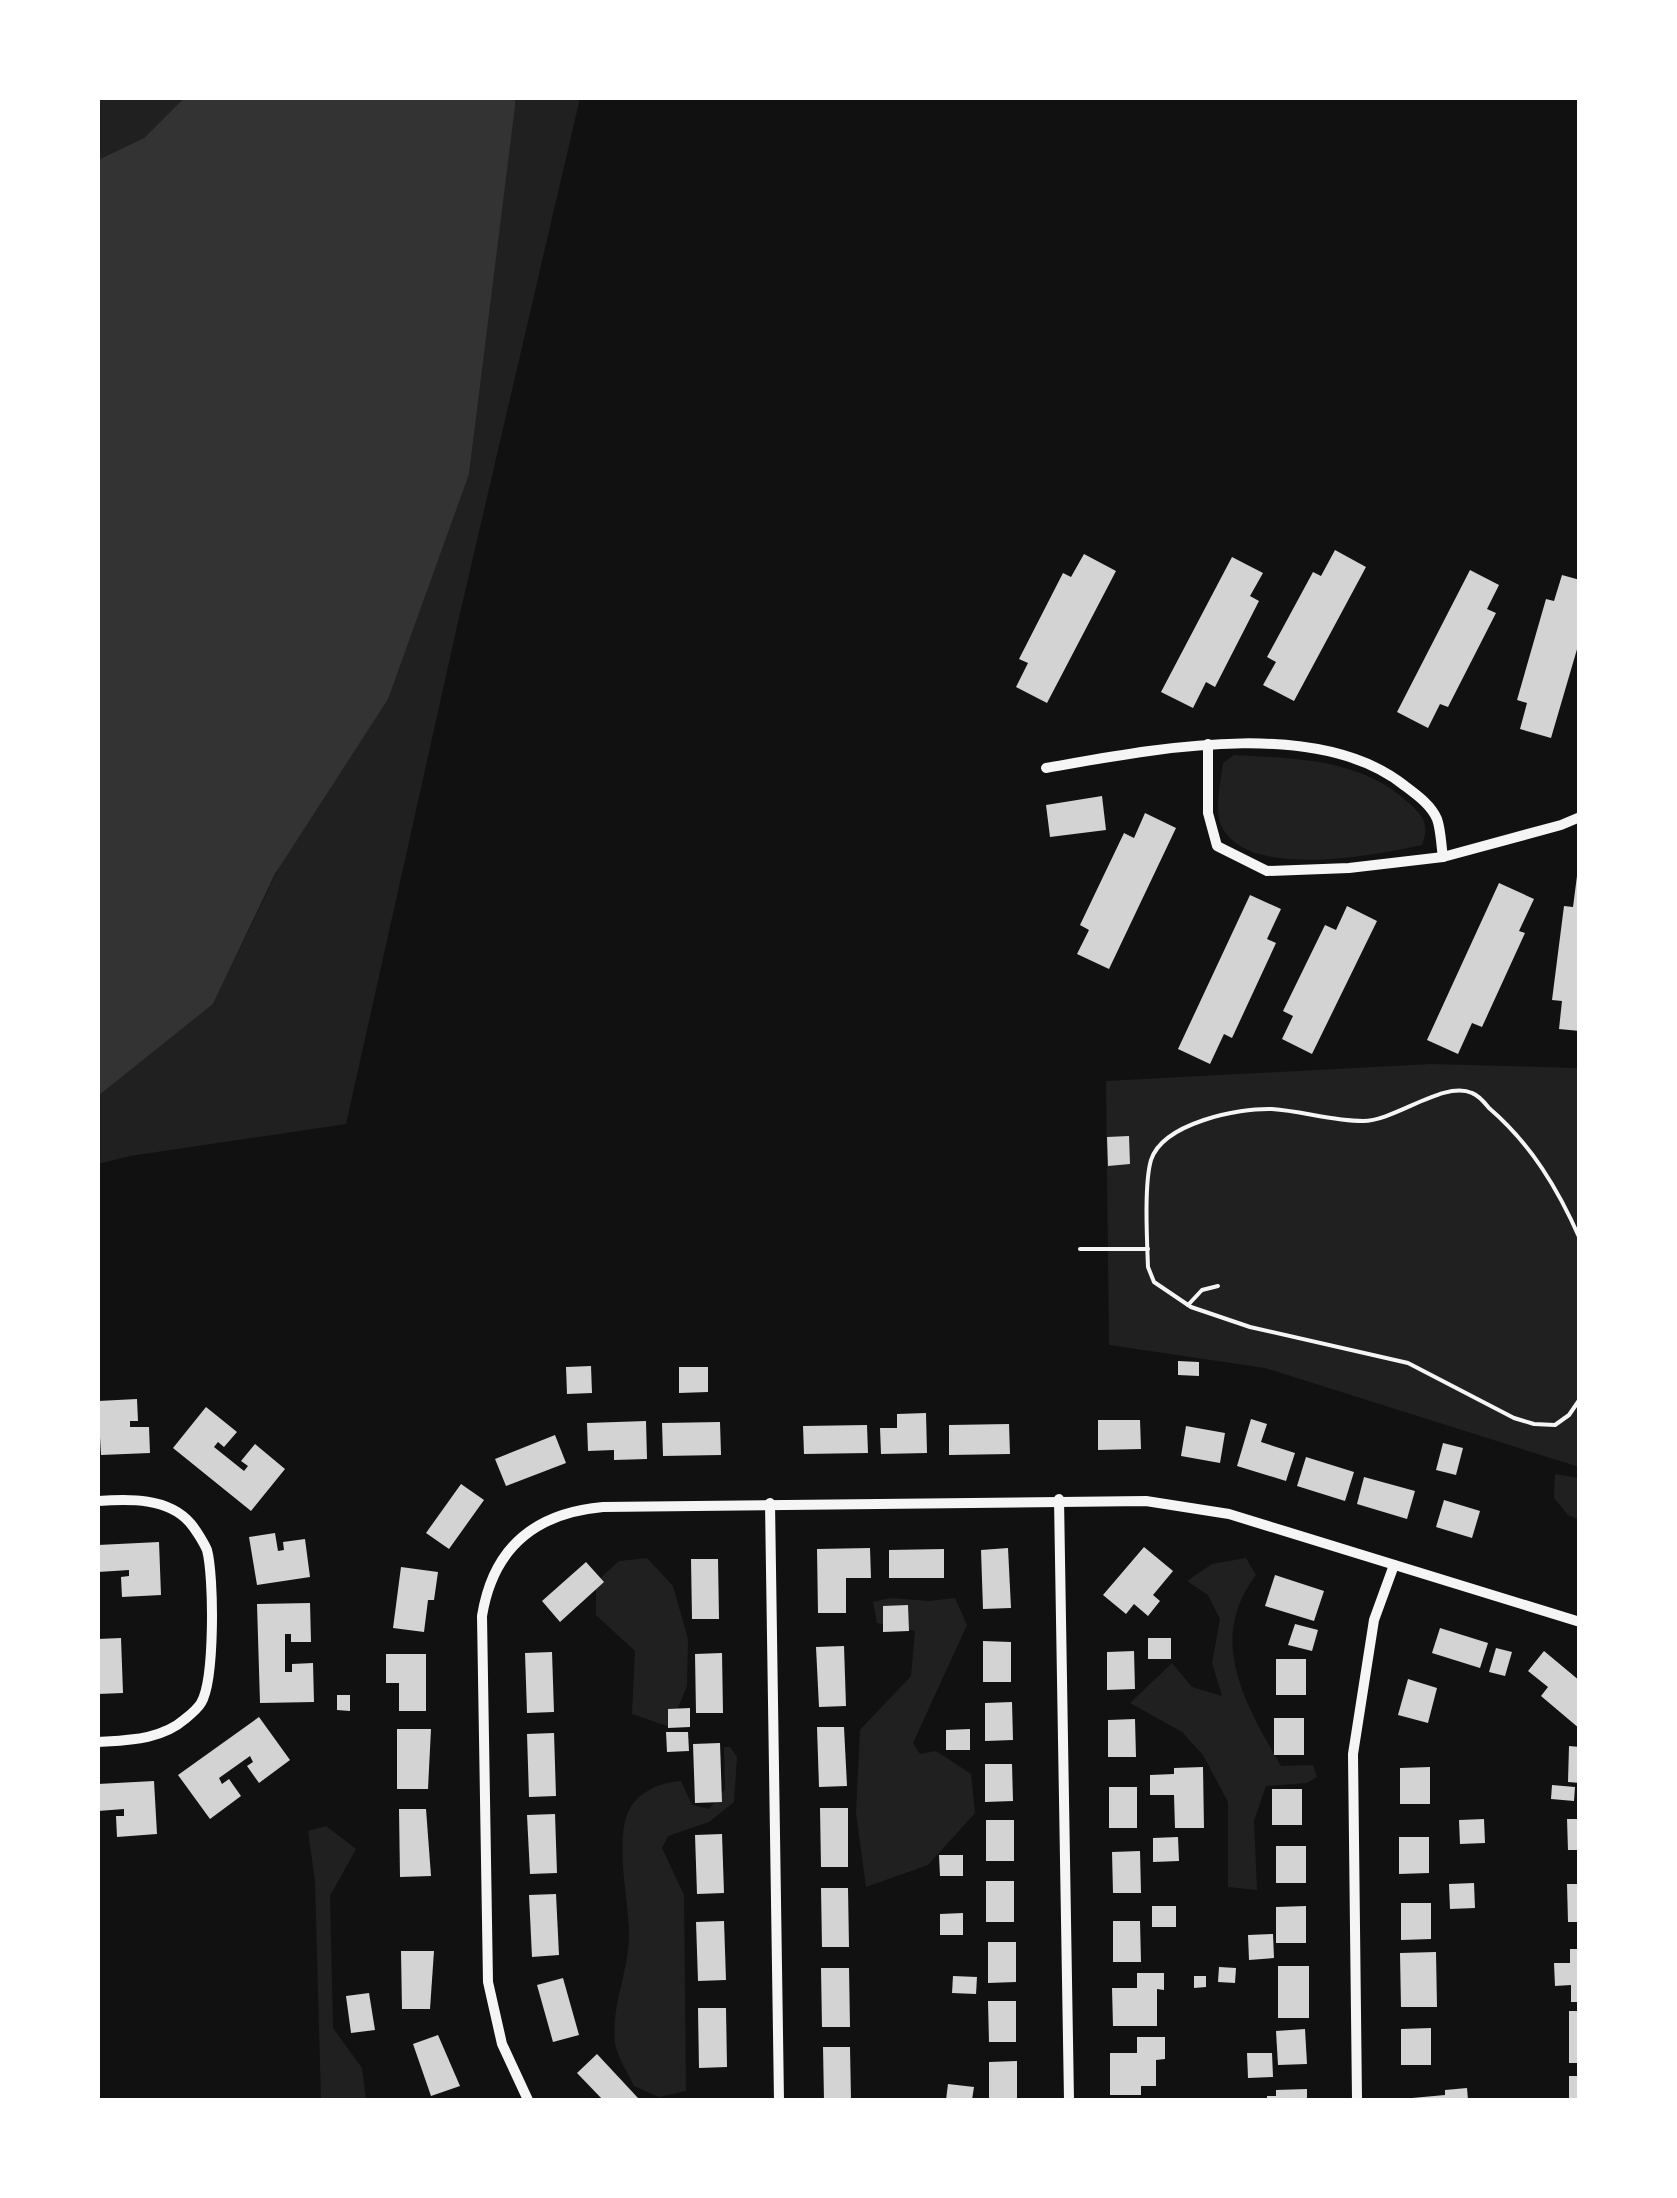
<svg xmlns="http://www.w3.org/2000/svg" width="1677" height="2198" font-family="Literata,serif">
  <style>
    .green { fill: #202020 }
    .water { fill: #333 }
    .building { fill: #d3d3d3 }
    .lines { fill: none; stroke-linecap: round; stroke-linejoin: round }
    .path { stroke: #f5f5f5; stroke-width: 4 }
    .minor { stroke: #f5f5f5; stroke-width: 10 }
  </style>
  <rect width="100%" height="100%" fill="#111"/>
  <g class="green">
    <path d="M98,98H184L144,138L98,160Z"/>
    <path d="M515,98H580L458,622L346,1124L130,1156L98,1164V1096L213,1004L469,474Z"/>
    <path d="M1234,755C1298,759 1362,758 1411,805C1425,818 1429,826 1422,845C1376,855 1246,881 1221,825C1214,808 1221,781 1223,763Z"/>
    <path d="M1431,1064L1579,1068V1467L1265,1368L1109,1345L1106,1081Z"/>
    <path d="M1555,1474L1579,1478V1520L1568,1515L1554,1498Z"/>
    <path d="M647,1558L673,1586L688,1639L687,1686L670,1727L632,1714L635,1651L596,1615V1582L619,1561Z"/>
    <path d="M1246,1558L1256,1575C1206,1640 1246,1705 1281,1766L1313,1765L1317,1777L1307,1783L1266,1786L1254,1821L1257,1890L1228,1887V1802L1203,1755L1182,1732L1130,1703L1172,1663L1192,1687L1222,1696L1212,1663L1220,1619L1208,1595L1187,1581L1212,1564Z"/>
    <path d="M890,1598L930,1601L955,1598L967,1625L913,1743L920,1754L936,1751L971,1774L975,1813L928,1865L866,1887L856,1813L860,1730L911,1676L915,1631L877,1623L873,1602Z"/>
    <path d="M724,1747H730L737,1757L734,1802L709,1822L668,1836L662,1848L684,1895L686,2091L659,2097L634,2086C628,2073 617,2057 615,2043C611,2006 629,1971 629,1935C629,1900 614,1842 629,1810C639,1791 662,1782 681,1781L692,1805L709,1809L725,1789Z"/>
    <path d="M326,1826L356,1849L330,1896L333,2028L362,2068L366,2100H321L315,1881L308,1831Z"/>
  </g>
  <path class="water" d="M184,98H515V106L469,474L388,699L275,874L213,1004L98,1096V160L144,138Z"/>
  <g class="building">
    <path d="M1335,550L1366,567L1294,701L1263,685L1276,662L1267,657L1313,572L1321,576Z"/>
    <path d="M1084,554L1116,571L1047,703L1016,687L1028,663L1019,659L1063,573L1071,577Z"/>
    <path d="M1232,557L1263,573L1250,596L1259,601L1215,687L1206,682L1193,708L1161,692Z"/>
    <path d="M1470,570L1499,585L1487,609L1496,613L1448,707L1440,704L1428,728L1397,712Z"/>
    <path d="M1562,575L1580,580V639L1551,738L1520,729L1527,703L1517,700L1546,599L1554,601Z"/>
    <path d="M1102,796L1106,830L1050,837L1046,805Z"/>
    <path d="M1145,813L1176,828L1109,969L1077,954L1089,930L1080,925L1124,833L1134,838Z"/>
    <path d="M1577,876H1580V1031L1559,1029L1562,1001L1552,1000L1564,906L1573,907Z"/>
    <path d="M1499,883L1534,899L1519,931L1525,933L1482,1027L1472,1023L1458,1054L1427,1040Z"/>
    <path d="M1250,895L1281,909L1267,939L1276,943L1232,1038L1224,1034L1210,1064L1178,1049Z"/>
    <path d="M1347,906L1377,921L1312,1054L1282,1039L1293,1016L1283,1011L1325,925L1336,930Z"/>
    <path d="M1129,1136L1130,1164L1108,1166L1107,1137Z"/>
    <path d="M1178,1361L1199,1362V1376L1178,1375Z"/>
    <path d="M591,1366L592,1393L567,1394L566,1367Z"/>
    <path d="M679,1367H708V1392L679,1393Z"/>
    <path d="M137,1399L138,1421H130V1427H149L150,1453L101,1455L98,1401Z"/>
    <path d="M206,1407L237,1432L224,1447L218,1442L214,1447L244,1471L248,1466L241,1461L255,1444L285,1469L251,1511L173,1448Z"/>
    <path d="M926,1413L927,1453L881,1454L880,1428H897V1414Z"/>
    <path d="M1251,1419L1267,1424L1261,1442L1295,1453L1286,1481L1237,1466Z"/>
    <path d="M1098,1420H1140L1141,1449L1098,1450Z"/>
    <path d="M646,1421L647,1459L614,1460V1450L588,1451L587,1423Z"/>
    <path d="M720,1422L721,1455L663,1456L662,1423Z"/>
    <path d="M1009,1424L1010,1454L949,1455V1425Z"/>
    <path d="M867,1425L868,1453L804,1454L803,1426Z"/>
    <path d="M1186,1426L1225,1433L1220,1463L1181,1456Z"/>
    <path d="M555,1435L566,1463L506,1486L495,1459Z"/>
    <path d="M1443,1443L1463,1448L1456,1475L1436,1470Z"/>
    <path d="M1306,1457L1354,1472L1345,1501L1297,1486Z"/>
    <path d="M1364,1477L1415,1491L1407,1519L1357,1504Z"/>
    <path d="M461,1484L484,1500L449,1549L426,1533Z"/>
    <path d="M1444,1500L1480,1511L1472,1538L1436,1527Z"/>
    <path d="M275,1533L278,1551L284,1550L283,1542L305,1539L310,1577L257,1585L249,1537Z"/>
    <path d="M159,1542L161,1595L122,1597L121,1577L129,1576V1570L98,1572V1545Z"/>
    <path d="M1144,1547L1173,1571L1153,1595L1160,1601L1148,1616L1134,1604L1126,1614L1103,1595Z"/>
    <path d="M870,1548L871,1578H846V1613H818L817,1549Z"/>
    <path d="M1008,1548L1011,1608L983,1609L981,1550Z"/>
    <path d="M944,1549V1578H889V1550Z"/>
    <path d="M691,1559H718L719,1619H692Z"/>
    <path d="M586,1562L604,1582L560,1622L542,1601Z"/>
    <path d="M401,1567L438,1572L434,1600H428L424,1632L393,1628Z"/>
    <path d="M1275,1575L1324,1591L1314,1621L1265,1606Z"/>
    <path d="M310,1603L311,1642H291V1634H285V1672H292V1664L313,1663L314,1702L260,1703L257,1604Z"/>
    <path d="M908,1605L909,1631L883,1632V1606Z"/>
    <path d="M1295,1624L1318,1630L1312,1651L1288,1645Z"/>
    <path d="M1440,1628L1488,1643L1480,1668L1432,1653Z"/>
    <path d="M121,1638L123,1693L98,1694V1639Z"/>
    <rect x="1148" y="1638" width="23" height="21"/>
    <path d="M983,1641L1011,1642V1682H983Z"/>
    <path d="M844,1646L846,1706L819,1707L816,1647Z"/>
    <path d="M1496,1648L1512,1652L1505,1676L1489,1672Z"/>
    <path d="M1134,1651L1135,1689L1107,1690V1652Z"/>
    <path d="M1544,1651L1580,1681V1729L1541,1696L1548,1687L1528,1671Z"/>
    <path d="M552,1652L554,1712L527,1713L525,1653Z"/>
    <path d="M722,1653L723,1713H696L695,1654Z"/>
    <path d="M386,1654H426V1711H399V1683H386Z"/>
    <rect x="1276" y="1659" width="30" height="36"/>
    <path d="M1408,1679L1437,1688L1428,1723L1398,1715Z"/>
    <path d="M337,1695H350V1711L337,1710Z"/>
    <path d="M1012,1702L1013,1740L985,1741V1703Z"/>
    <path d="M690,1708V1727L668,1728V1709Z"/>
    <path d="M259,1717L290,1760L259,1783L247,1766L253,1762L250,1756L219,1778L222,1784L229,1779L241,1796L210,1819L178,1775Z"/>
    <rect x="1274" y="1718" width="30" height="37"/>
    <path d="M1135,1719L1136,1757H1108V1720Z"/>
    <path d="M817,1727H844L847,1786L819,1787Z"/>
    <path d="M397,1729H431L428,1789H397Z"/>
    <path d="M970,1729V1750H946V1730Z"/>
    <path d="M666,1732H688L689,1751L667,1752Z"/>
    <path d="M554,1733L556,1796L529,1797L527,1734Z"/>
    <path d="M720,1743L722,1802L695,1803L693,1744Z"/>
    <path d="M1569,1746L1580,1747V1783L1568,1782Z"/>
    <path d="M985,1764H1012L1013,1801L985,1802Z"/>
    <path d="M1203,1767L1204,1828H1175L1174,1795H1150V1775L1174,1774V1768Z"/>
    <path d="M1430,1767V1804H1400V1768Z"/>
    <path d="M154,1781L157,1834L117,1837L116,1816H124V1809L98,1811V1784Z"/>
    <path d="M1552,1785L1575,1787L1574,1801L1551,1799Z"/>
    <rect x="1109" y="1787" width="28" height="41"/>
    <rect x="1272" y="1789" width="30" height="36"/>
    <path d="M820,1808H848V1867H821Z"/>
    <path d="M399,1809H426L431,1876L400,1877Z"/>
    <path d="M555,1814L557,1873L530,1874L527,1815Z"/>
    <path d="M1484,1819L1485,1843L1460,1844L1459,1820Z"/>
    <path d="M1567,1819H1580V1850H1568Z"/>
    <rect x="986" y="1820" width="28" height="41"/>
    <path d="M722,1834L724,1893L697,1894L695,1835Z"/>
    <path d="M1178,1837L1179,1861L1153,1862V1838Z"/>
    <path d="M1399,1837H1429V1873L1399,1874Z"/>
    <rect x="1276" y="1846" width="30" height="37"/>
    <path d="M1140,1851L1141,1893H1113L1112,1852Z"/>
    <path d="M939,1855H963V1876H940Z"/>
    <rect x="986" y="1881" width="28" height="41"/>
    <path d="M1474,1883L1475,1908L1450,1909L1449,1884Z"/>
    <path d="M1567,1884H1580V1922H1568Z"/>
    <path d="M821,1888H848L849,1947H822Z"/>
    <path d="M556,1894L559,1955L532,1957L529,1895Z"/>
    <path d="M1401,1903H1431V1939L1401,1940Z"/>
    <rect x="1152" y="1906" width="24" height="21"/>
    <path d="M1306,1906V1943H1276V1907Z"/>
    <path d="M963,1913V1935H940V1914Z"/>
    <path d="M724,1921L726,1980L698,1981L696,1922Z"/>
    <path d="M1113,1921H1140L1141,1962H1113Z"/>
    <path d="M1273,1934L1274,1958L1249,1960L1248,1935Z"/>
    <path d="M988,1942H1016V1982L988,1983Z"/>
    <path d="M1570,1949H1580V2002H1571V1985L1555,1986L1554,1963H1570Z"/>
    <path d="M401,1951H434L430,2009H402Z"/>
    <path d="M1436,1952L1437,2007H1401L1400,1953Z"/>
    <rect x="1278" y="1966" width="31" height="52"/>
    <path d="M1219,1967L1236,1968L1235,1983L1218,1982Z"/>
    <path d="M821,1968H849L850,2027H822Z"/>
    <path d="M1137,1973H1164V1990L1157,1989V2026H1113L1112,1988H1137Z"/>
    <path d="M953,1976L977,1977L976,1994L952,1993Z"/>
    <path d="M1194,1976H1206V1987L1194,1988Z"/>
    <path d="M563,1978L579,2035L553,2042L537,1985Z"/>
    <path d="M369,1993L375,2030L351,2033L346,1996Z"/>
    <path d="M988,2001H1016V2042H989Z"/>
    <path d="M698,2008H726L727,2067L699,2068Z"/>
    <rect x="1569" y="2011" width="11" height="52"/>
    <path d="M1431,2028V2065H1401V2029Z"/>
    <path d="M1305,2029L1307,2064L1278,2065L1276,2031Z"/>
    <path d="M438,2035L460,2086L431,2096L413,2044Z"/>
    <path d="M1137,2037H1165V2059L1156,2060V2086H1141V2095H1110V2053H1137Z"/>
    <path d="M823,2047H850L851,2100H824Z"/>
    <path d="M1247,2053H1272L1273,2077L1248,2078Z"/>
    <path d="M597,2054L638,2098L635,2100H603L577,2073Z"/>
    <path d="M1017,2061V2100H989V2062Z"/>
    <rect x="1569" y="2076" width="11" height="24"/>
    <path d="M948,2084L974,2087L972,2100H946Z"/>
    <path d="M1467,2088L1468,2100H1412V2098L1445,2095V2090Z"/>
    <path d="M1307,2089V2100H1267V2096H1276V2090Z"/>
  </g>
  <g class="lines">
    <g class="path">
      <path d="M1580,1239C1558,1189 1531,1144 1489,1108C1485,1103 1478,1095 1472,1093C1444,1080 1395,1121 1363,1121C1332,1121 1302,1111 1272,1109C1238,1108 1163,1123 1151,1160C1144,1184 1147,1240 1148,1267L1154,1282L1191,1307L1250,1327L1408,1363L1514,1418L1534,1424L1555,1425L1569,1415L1580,1399"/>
      <path d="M1080,1249H1148"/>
      <path d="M1188,1305L1202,1290L1218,1286"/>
    </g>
    <g class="minor">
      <path d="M1208,744V813L1217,846L1267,871L1349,868L1443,857L1561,825L1580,817"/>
      <path d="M1046,768C1149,750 1317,715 1405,786C1417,795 1431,805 1437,819C1441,830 1441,845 1443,857"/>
      <path d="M1059,1499L1069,2100"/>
      <path d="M98,1501C128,1499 169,1497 191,1524C196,1530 204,1543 207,1550C214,1576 215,1680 201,1703C198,1708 190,1715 185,1719C161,1740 128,1740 98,1742"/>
      <path d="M770,1503L779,2100"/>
      <path d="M528,2100L502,2044L488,1982L482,1616C493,1548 535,1513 603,1507L1146,1501L1229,1514L1580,1622"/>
      <path d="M1357,2100L1353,1754L1374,1620L1394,1565"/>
    </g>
  </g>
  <rect width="1677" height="2198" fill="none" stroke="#ffffff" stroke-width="200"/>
</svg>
